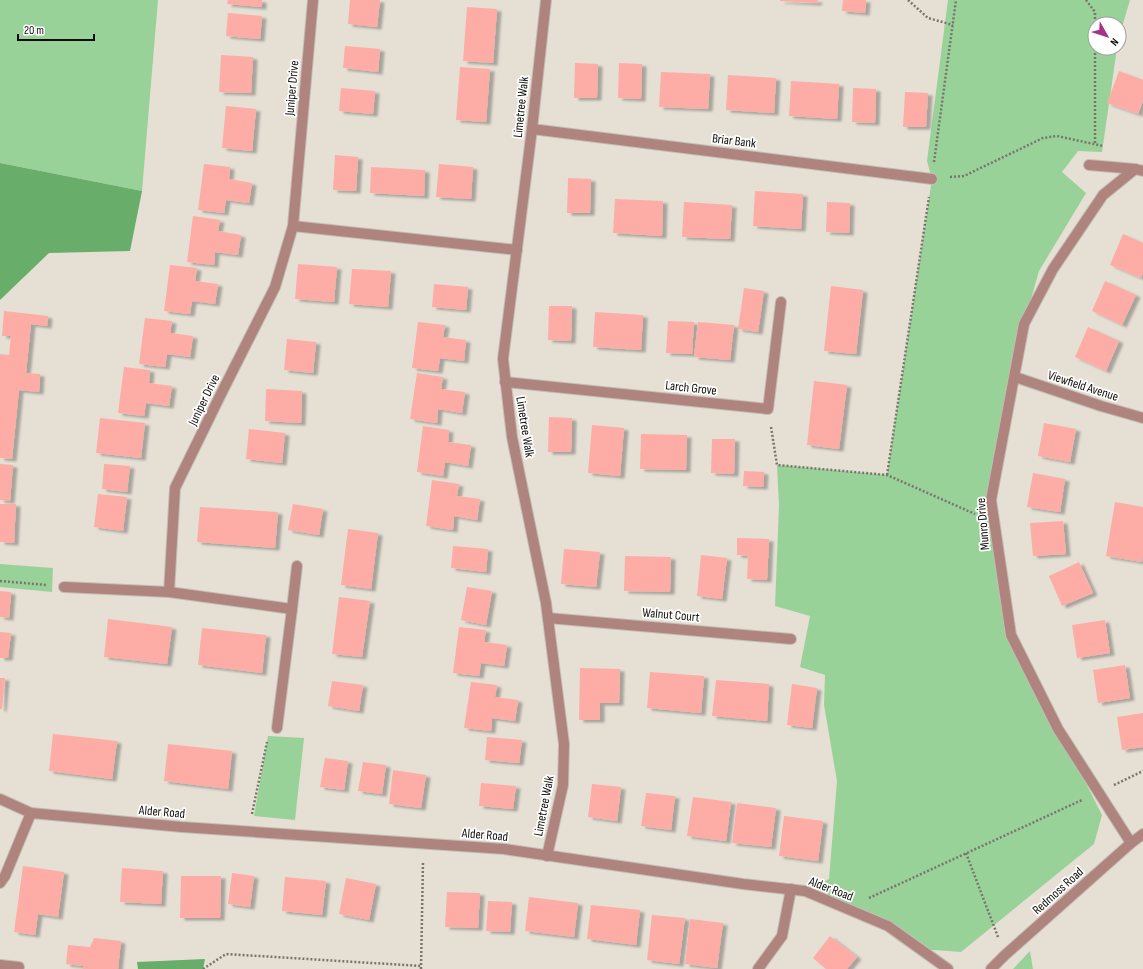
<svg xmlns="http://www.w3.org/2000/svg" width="1143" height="969" font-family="'Sofia Sans Condensed',sans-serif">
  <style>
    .green { fill: #99d299 }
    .forest { fill: #68ad6a }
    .building { fill: #fdada6; filter: url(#shadow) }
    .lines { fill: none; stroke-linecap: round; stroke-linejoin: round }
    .minor-casing { stroke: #c3bdb4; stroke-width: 12 }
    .tertiary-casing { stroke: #c3bdb4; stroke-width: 12 }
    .path { stroke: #79756d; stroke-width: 2.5; stroke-dasharray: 2 2; stroke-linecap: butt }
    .minor { stroke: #af847e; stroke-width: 10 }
    .tertiary { stroke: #af847e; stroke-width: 10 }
    .labels { text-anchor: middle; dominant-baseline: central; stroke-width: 3.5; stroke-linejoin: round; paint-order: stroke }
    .street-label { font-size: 13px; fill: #0f0d09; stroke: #fff }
  </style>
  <defs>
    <filter id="shadow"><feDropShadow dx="4.5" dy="2.5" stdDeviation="1" flood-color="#0004"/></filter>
  </defs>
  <rect width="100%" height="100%" fill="#e5dfd4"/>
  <g class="green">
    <path d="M0,0H158L142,191L0,163Z"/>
    <path d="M948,0H1130L1119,37V24H1095V48H1117L1102,152L1078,151L1062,172L1086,193L1039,271L1024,324L991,500L1011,635L1102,815L1094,844L961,952L921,949L888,926L805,891L829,879L837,781L824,705L825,675L800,667L810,616L775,606L779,506L777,465L887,475L932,179L927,161Z"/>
    <path d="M0,564L53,568L52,592L0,587Z"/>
    <path d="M268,736L304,738L295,820L254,816Z"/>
    <path d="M1030,951L1033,969H1013Z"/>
  </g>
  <g class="forest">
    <path d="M0,163L142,191L130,251L49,253L0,300Z"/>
    <path d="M205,959L203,969H138L137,962Z"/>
  </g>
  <g class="building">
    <path d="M228,0H262V7L227,4Z"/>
    <path d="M350,0H380L377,27L348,24Z"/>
    <path d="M780,0H818L817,3L780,1Z"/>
    <path d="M843,0H866L865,13L842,11Z"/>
    <path d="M467,7L497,9L493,63L463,61Z"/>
    <path d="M228,13L262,16L260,39L226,36Z"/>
    <path d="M345,46L380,49L378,72L343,68Z"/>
    <path d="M221,55L253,57L251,93L219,92Z"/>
    <path d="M575,63L598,64L597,98H574Z"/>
    <path d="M619,63L642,64L641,99L618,98Z"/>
    <path d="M460,67L490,69L486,122L456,120Z"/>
    <path d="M1119,71L1143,80V101L1138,114L1107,103Z"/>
    <path d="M661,72L710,74L708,109L659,107Z"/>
    <path d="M728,75L776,78L774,113L726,110Z"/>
    <path d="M791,81L839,84L837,119L789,116Z"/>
    <path d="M341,88L375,91L373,114L339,111Z"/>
    <path d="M853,88L876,89L875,123L852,122Z"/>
    <path d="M905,92L928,93L926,127H903Z"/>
    <path d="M226,106L256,109L252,151L222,148Z"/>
    <path d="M335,155L358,157L356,191L333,190Z"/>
    <path d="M204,164L230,167L229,179L252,183L249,203L226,200L224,213L198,210Z"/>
    <path d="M439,164L473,167L471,199L436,197Z"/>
    <path d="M371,167L425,170L424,196L370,193Z"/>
    <path d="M568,178L591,179L590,213H567Z"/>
    <path d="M755,191L803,194L801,229L753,226Z"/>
    <path d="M615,199L663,201L662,236L613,233Z"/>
    <path d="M684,202L732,205L730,239L682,237Z"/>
    <path d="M827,202L850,203L849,233L826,232Z"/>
    <path d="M193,216L220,220L218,231L241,235L238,255L215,252L214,265L187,262Z"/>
    <path d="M1123,234L1143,243V273L1141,278L1110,265Z"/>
    <path d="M298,264L337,267L334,302L295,299Z"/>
    <path d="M170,265L197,268L195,281L218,284L215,304L192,301L190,314L164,311Z"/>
    <path d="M352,269L391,271L388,307L349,304Z"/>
    <path d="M1105,281L1136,295L1122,325L1092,311Z"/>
    <path d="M434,284L468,287L466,310L432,307Z"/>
    <path d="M831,286L863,290L856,354L824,351Z"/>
    <path d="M744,288L764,291L758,332L738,329Z"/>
    <path d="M549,306H572L571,341L548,340Z"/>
    <path d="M4,311L48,316L47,326L31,324L26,373L40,374L39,392L19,390L12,459L0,458V354L9,355L11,336H2Z"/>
    <path d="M595,312L643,315L641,350L593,347Z"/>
    <path d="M145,318L172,321L170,333L193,336L190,357L167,354L165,367L139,364Z"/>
    <path d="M668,321L694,322L692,354L666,353Z"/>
    <path d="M418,322L445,325L443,337L466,340L464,361L440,358L438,371L412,368Z"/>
    <path d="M698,322L734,325L730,360L694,357Z"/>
    <path d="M1088,327L1119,341L1106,371L1075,357Z"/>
    <path d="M287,339L316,342L313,373L284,370Z"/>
    <path d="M124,367L150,370L149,383L172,386L169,406L146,403L144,416L118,413Z"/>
    <path d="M417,373L443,377L441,389L465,392L462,413L438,409L437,423L410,419Z"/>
    <path d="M814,381L847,385L839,449L807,445Z"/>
    <path d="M266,389L302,391L301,423L265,421Z"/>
    <path d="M549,417L572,418L571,452H548Z"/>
    <path d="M100,418L145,423L141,458L96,453Z"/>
    <path d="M1044,423L1076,429L1070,462L1038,456Z"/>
    <path d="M592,425L624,428L620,476L588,473Z"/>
    <path d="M423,426L449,430L448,442L471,445L468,466L445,462L443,476L417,472Z"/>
    <path d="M249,429L285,433L282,463L246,459Z"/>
    <path d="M641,434L687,435L686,470L640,469Z"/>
    <path d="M712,439H735L734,474L711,473Z"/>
    <path d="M0,464L13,465L10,501L0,500Z"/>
    <path d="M104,464L130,466L127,492L102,489Z"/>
    <path d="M744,471L764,472L763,487L743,486Z"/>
    <path d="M1033,473L1065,479L1060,512L1027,507Z"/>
    <path d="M432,480L459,484L457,496L480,499L477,520L454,516L453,530L426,526Z"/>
    <path d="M98,494L127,497L123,531L94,527Z"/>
    <path d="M1115,502L1143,507V555L1142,562L1106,556Z"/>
    <path d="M0,504H16L14,543L0,542Z"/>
    <path d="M293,504L323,509L319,535L288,530Z"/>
    <path d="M200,507L278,512L275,548L197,542Z"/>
    <path d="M1063,521L1066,554L1033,556L1030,523Z"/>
    <path d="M348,529L378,533L371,589L341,585Z"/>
    <path d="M737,538L769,539L767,580L747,579L748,556L737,555Z"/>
    <path d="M453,546L488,549L486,572L451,568Z"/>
    <path d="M564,549L600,552L596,587L561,584Z"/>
    <path d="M701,555L727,558L722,599L697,596Z"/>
    <path d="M625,556L671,557L670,592L624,591Z"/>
    <path d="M1079,562L1093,593L1062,606L1049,576Z"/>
    <path d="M467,587L492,591L486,625L461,620Z"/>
    <path d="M0,591L11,592L9,618L0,617Z"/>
    <path d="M339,597L370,601L362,657L332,654Z"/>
    <path d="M108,619L172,627L167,664L104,657Z"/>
    <path d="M1105,620L1110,653L1077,658L1072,625Z"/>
    <path d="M459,627L486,630L484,642L507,645L504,666L481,663L479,676L453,673Z"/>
    <path d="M202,628L266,635L262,673L198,665Z"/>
    <path d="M0,632L11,633L8,658H0Z"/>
    <path d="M1125,665L1130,698L1098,703L1093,670Z"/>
    <path d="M580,668L620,669L619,703H600V720H579Z"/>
    <path d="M650,672L704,676L701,713L647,708Z"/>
    <path d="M0,678H5L2,709H0Z"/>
    <path d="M716,680L769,684L767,721L712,716Z"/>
    <path d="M332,681L363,685L359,711L328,706Z"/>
    <path d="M471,682L497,685L495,697L518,700L515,721L492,718L491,731L464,728Z"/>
    <path d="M792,684L817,688L812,728L787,725Z"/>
    <path d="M1143,713V747L1122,750L1117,717Z"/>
    <path d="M53,734L117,741L112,779L49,771Z"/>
    <path d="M487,737L522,740L519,763L485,760Z"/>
    <path d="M168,744L232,751L228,789L164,781Z"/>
    <path d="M325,758L348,761L344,790L320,787Z"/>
    <path d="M363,762L386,765L382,794L358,791Z"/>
    <path d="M393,770L426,775L421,808L389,804Z"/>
    <path d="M481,783L516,786L513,809L479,806Z"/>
    <path d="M592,784L621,787L617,821L588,817Z"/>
    <path d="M646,793L675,796L671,830L641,826Z"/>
    <path d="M693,797L731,802L726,841L687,836Z"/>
    <path d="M737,803L776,808L771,847L732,843Z"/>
    <path d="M784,816L823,821L818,861L779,856Z"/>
    <path d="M23,866L64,872L58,917L38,914L35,935L14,932Z"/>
    <path d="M122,868L163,871L161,904L120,902Z"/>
    <path d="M232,873L254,876L250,907L228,904Z"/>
    <path d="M181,876H221L220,918H180Z"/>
    <path d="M285,877L326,881L322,915L282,911Z"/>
    <path d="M346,878L376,884L369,920L339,914Z"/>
    <path d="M447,892L480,893L478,928L445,927Z"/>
    <path d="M529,897L578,903L574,937L525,931Z"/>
    <path d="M488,901L512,902L510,932L486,931Z"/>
    <path d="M591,905L640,910L636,945L587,939Z"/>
    <path d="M652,915L685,918L679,964L647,960Z"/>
    <path d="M690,919L723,923L717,968L685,964Z"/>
    <path d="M830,936L857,957L847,969H826L813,958Z"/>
    <path d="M94,938L121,941L118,969H83V966L66,964L68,945L90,947Z"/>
  </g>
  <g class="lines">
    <defs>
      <g id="minor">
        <path d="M546,0L532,129L503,359L512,437L546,603L564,744L563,785L547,856"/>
        <path d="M532,129L932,179"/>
        <path d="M1089,165L1135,169"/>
        <path d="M293,226L517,250"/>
        <path d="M1015,377L1101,406L1143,418"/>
        <path d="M505,382L768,409L781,302"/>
        <path d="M64,587L169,592L292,609L277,728"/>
        <path d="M169,592L175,488L222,392L275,287L293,226L313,0"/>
        <path d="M292,609L297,566"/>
        <path d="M548,618L791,639"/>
        <path d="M0,799L31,813L182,827L504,849L743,884L805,891L888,926L948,969"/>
        <path d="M1131,843L1058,729L1011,635L991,500L1024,324L1053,269L1103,195L1135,169L1143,171"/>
        <path d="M0,883L5,876L31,813"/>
        <path d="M0,965L19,967"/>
        <path d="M758,969L782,936L791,889"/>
      </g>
      <path id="tertiary" d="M991,969L1005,955L1131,843L1143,834"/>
    </defs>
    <use href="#minor" class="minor-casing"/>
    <use href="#tertiary" class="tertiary-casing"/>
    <g class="path">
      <path d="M908,0L928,18L953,25"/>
      <path d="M1086,0L1095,12V144"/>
      <path d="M934,162L956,0"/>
      <path d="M950,177L964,176L1043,138L1057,136L1103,146"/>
      <path d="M771,427L777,465L887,475L975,514"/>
      <path d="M887,475L929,197"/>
      <path d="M0,581L47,585"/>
      <path d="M1114,785L1143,771"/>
      <path d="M252,814L267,742"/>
      <path d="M966,853L998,937"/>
      <path d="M869,898L1082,800"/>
      <path d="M203,969L226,954L421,966"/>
      <path d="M421,969L423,862"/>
    </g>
    <use href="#minor" class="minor"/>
    <use href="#tertiary" class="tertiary"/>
  </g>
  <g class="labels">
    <g class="street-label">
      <text transform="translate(292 88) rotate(-85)">Juniper Drive</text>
      <text transform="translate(521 107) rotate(-84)">Limetree Walk</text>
      <text transform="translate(734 141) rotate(7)">Briar Bank</text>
      <text transform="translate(1083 386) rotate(18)">Viewfield Avenue</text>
      <text transform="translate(691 388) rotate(6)">Larch Grove</text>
      <text transform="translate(204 400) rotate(-64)">Juniper Drive</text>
      <text transform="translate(525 427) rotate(81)">Limetree Walk</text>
      <text transform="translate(983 524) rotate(-95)">Munro Drive</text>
      <text transform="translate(671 615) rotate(5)">Walnut Court</text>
      <text transform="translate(544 806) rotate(-79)">Limetree Walk</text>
      <text transform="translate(162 812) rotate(5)">Alder Road</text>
      <text transform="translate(485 835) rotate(5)">Alder Road</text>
      <text transform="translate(831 889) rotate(21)">Alder Road</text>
      <text transform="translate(1058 891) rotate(-42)">Redmoss Road</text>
    </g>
  </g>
  <g transform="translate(1107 36) rotate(129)"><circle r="19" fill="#ffffff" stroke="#9f9e9d"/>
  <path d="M0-3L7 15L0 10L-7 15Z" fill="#a6318a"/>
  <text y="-6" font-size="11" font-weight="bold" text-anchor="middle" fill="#0f0d09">N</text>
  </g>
  <path d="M18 34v6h76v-6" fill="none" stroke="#0f0d09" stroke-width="2"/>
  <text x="24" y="34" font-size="12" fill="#0f0d09" stroke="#ffffff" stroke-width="3" paint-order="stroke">20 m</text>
</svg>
